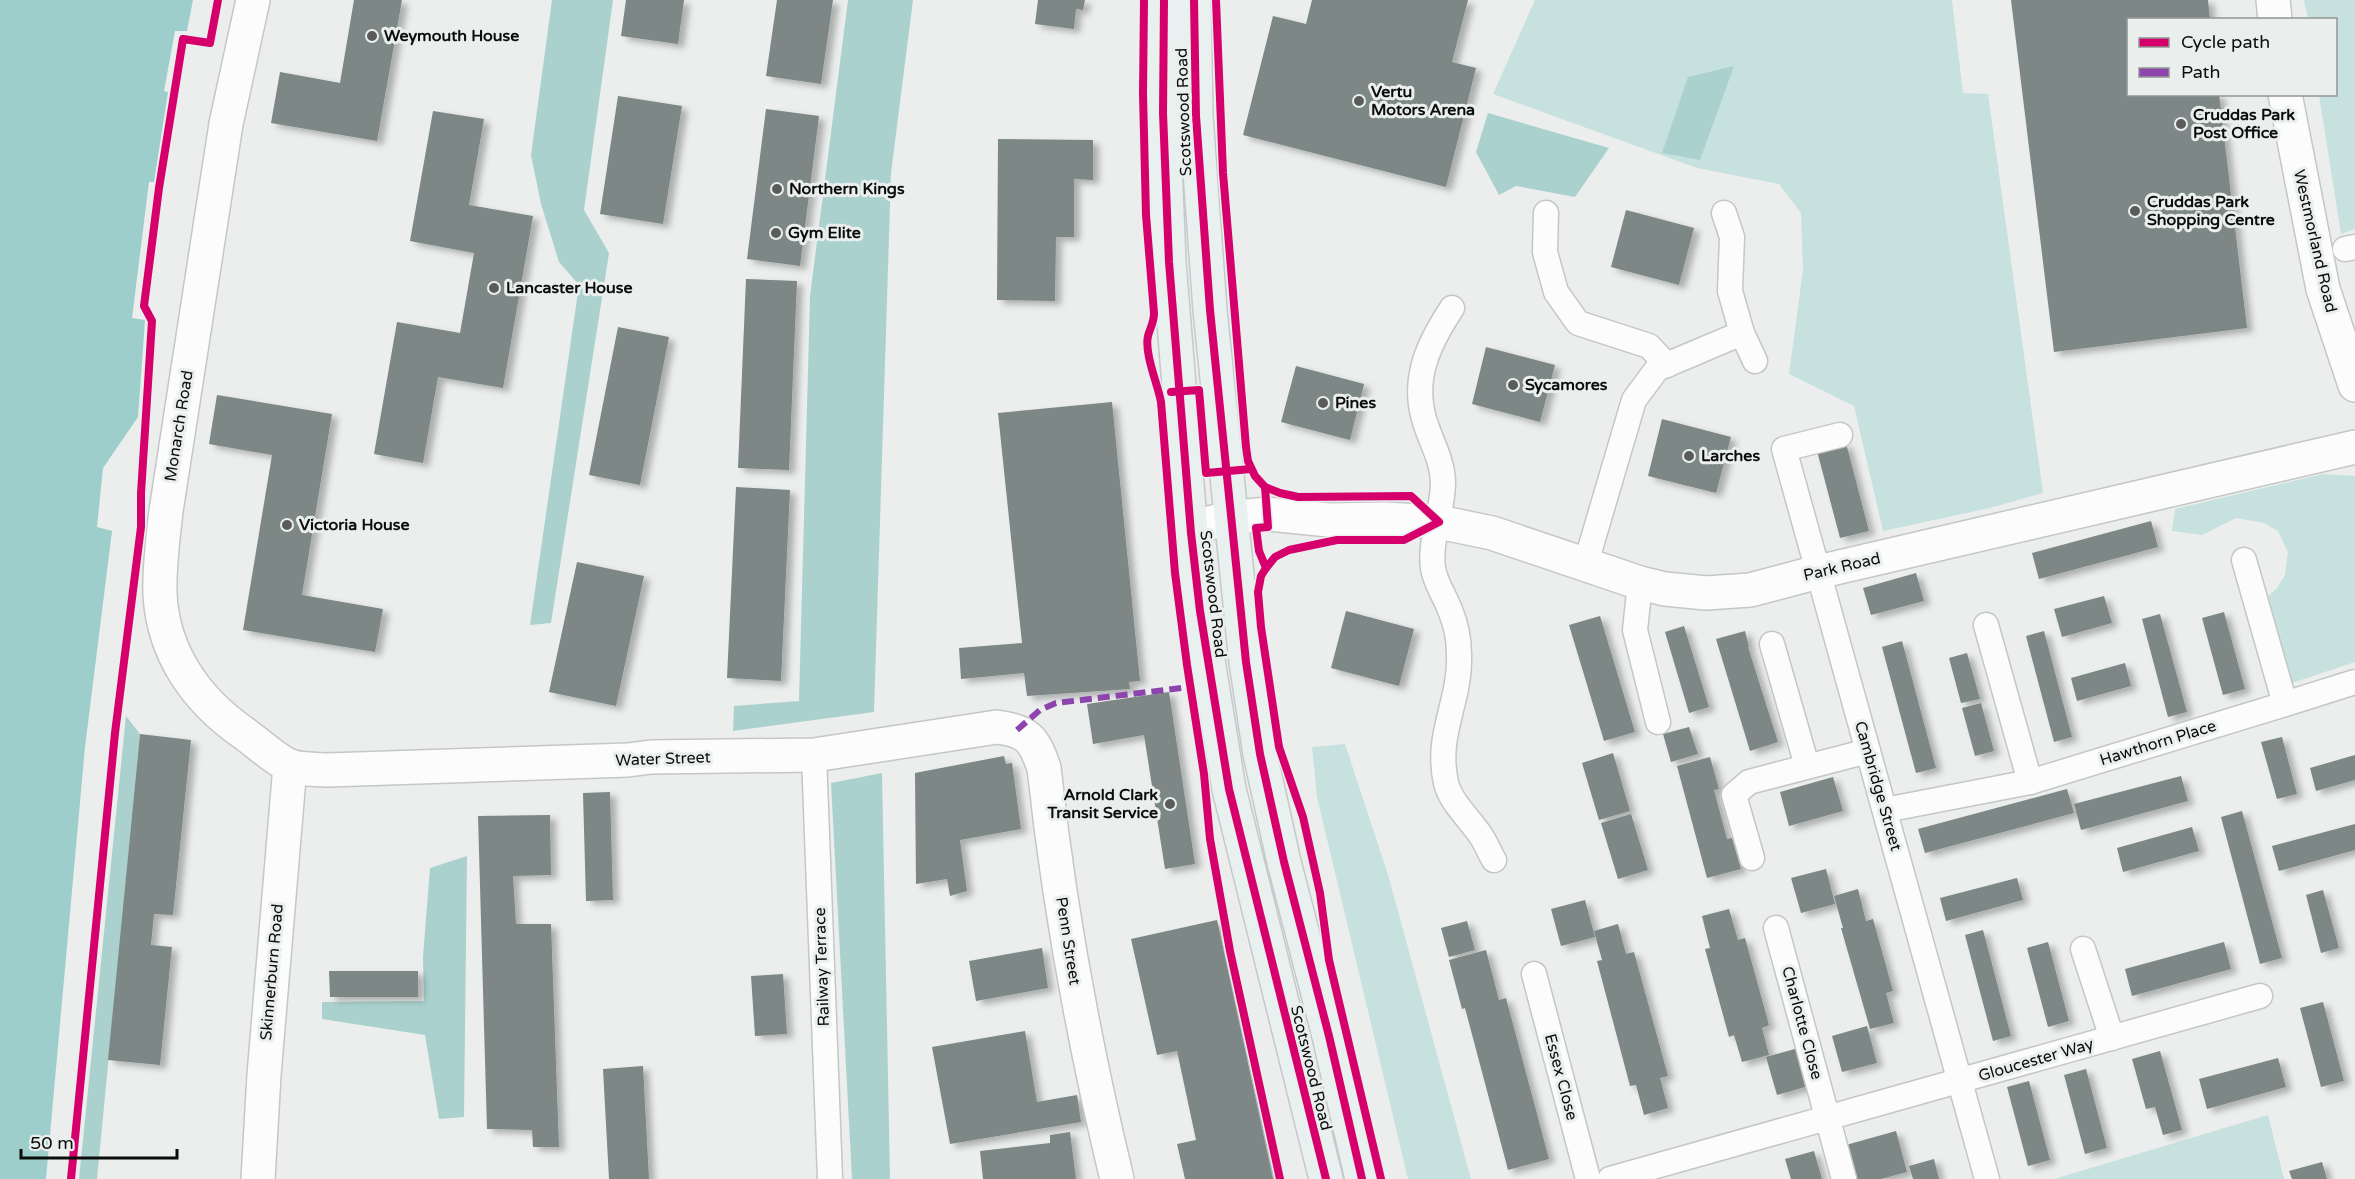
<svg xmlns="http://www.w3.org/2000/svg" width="2355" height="1179" font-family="'Varela Round',sans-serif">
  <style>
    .green { fill: #c7e1df }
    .forest { fill: #aad1ce }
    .water { fill: #9dcecb }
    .building { fill: #7b8786; filter: url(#shadow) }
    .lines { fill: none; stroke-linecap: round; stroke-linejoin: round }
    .street-casing { stroke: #c4c7c6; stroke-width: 27 }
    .secondary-casing { stroke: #c4c7c6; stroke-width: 36 }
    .primary-casing { stroke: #c7c8c8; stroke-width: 36 }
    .street { stroke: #fcfcfc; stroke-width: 24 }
    .secondary { stroke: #fcfcfc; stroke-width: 33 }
    .primary { stroke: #e8f1f0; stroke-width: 33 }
    .quiet { stroke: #8e44ad; stroke-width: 6; stroke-dasharray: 12 6; stroke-linecap: butt }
    .cycleway-casing { stroke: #eaefee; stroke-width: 11 }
    .cycleway { stroke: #d6006c; stroke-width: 8 }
    .poi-dot { fill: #595c5b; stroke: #eaefee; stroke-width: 2 }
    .labels { text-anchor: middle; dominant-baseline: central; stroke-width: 6; stroke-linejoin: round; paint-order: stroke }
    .poi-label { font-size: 16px; font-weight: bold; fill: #0b0d0c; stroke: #eaefee; text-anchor: start }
    .street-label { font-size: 16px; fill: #0b0d0c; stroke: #eaefee }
  </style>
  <defs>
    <filter id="shadow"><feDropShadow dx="6" dy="4" stdDeviation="3" flood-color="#0004"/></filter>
  </defs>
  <rect width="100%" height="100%" fill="#ebeeed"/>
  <g class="green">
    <path d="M1535,0H1952L1963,93L1988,94L2043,493L1990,508L1883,531L1854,406L1789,374L1803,270L1801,213L1779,184L1697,168L1493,94Z"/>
    <path d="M2304,0H2355V229L2341,234L2319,95L2336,94V20L2308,19Z"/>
    <path d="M2323,474L2355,476V662L2292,683L2267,597L2277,588L2285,575L2288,552L2278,531L2264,523L2236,518L2202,535L2172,531L2175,509Z"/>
    <path d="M1345,744L1389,878L1471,1179H1408L1317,797L1312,747Z"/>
    <path d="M2268,1115L2284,1179H2054Z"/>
  </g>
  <g class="forest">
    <path d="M552,0H613L584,210L609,253L551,623L530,625L579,285L559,262L541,204L531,155Z"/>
    <path d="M848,0H913L891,173L874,712L733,731L734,706L799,701L810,296Z"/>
    <path d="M1734,66L1700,160L1662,153L1688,77Z"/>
    <path d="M1488,113L1609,148L1575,197L1516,186L1499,195L1476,152Z"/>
    <path d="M126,716L140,734L97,1179H79Z"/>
    <path d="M882,773L890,1179H852L831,783Z"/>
    <path d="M467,856L464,1117L439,1119L425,1035L322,1019V1002L424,1001L423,957L430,868Z"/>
  </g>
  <path class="water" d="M0,0H193L187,31H175L164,91L168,92L154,182H149L132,318L145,320L138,417L103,468L97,527L112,531L85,747L46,1179H0Z"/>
  <g class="building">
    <path d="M354,0H402L377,141L271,123L280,72L340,83Z"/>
    <path d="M626,0H684L678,44L621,36Z"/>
    <path d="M777,0H833L821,84L766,76Z"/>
    <path d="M1038,0H1085L1083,10L1076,9L1074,29L1035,24Z"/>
    <path d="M1312,0H1468L1452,62L1476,68L1446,187L1243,135L1273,16L1306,24Z"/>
    <path d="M2011,0H2208L2210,20H2128V94H2219L2247,328L2054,352Z"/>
    <path d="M618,96L682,106L663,224L600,214Z"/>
    <path d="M766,109L819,116L800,266L747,259Z"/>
    <path d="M433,111L484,119L469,205L533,216L503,388L438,377L423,463L374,454L397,322L460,333L474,253L410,241Z"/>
    <path d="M998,139L1093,140V180L1074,179V237H1056L1055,301L997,300Z"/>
    <path d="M1626,210L1694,228L1679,285L1611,267Z"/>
    <path d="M746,279L797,281L789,470L738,468Z"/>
    <path d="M618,327L669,337L640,485L589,475Z"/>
    <path d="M1486,347L1555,365L1540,422L1472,404Z"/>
    <path d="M1296,366L1364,384L1350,440L1281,422Z"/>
    <path d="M217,395L332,414L302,595L383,609L375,652L243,630L272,455L209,444Z"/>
    <path d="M1112,402L1140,681L1129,682L1130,689L1027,696L1024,673L961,679L959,648L1022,643L998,413Z"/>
    <path d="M1662,419L1731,437L1716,493L1648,476Z"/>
    <path d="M1846,443L1869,531L1840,538L1817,451Z"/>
    <path d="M736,487L790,490L781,681L727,678Z"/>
    <path d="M2151,521L2158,547L2039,579L2032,553Z"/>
    <path d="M577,562L644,576L616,706L549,692Z"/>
    <path d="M1916,573L1924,601L1871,615L1863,588Z"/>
    <path d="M2104,596L2112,623L2062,637L2054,609Z"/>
    <path d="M1346,611L1414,629L1399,686L1331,668Z"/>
    <path d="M2224,612L2245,689L2223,695L2202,618Z"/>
    <path d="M2160,614L2187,712L2168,717L2142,619Z"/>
    <path d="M1600,616L1635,732L1604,741L1569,625Z"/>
    <path d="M1684,626L1709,707L1689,713L1665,632Z"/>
    <path d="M1745,631L1749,647H1748L1778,742L1750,751L1716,639Z"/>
    <path d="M2044,631L2072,737L2054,742L2026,636Z"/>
    <path d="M1902,641L1936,768L1916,773L1882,647Z"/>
    <path d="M1967,653L1980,699L1961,703L1949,658Z"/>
    <path d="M2125,663L2131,686L2077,701L2071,678Z"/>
    <path d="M1169,692L1195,864L1165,869L1144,735L1093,744L1087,704Z"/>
    <path d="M1981,703L1994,751L1975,756L1962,708Z"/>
    <path d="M1689,727L1698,754L1671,762L1663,734Z"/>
    <path d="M140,734L191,740L173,915L154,914L151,945L172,947L160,1065L108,1060Z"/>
    <path d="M2282,737L2297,794L2277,799L2261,742Z"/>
    <path d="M1613,753L1630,811L1599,820L1582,763Z"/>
    <path d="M2355,755V780L2316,791L2310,768Z"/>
    <path d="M1004,756L1006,764L1012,763L1021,829L960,840L967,891L950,896L947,879L916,884L915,773Z"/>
    <path d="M1710,757L1719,789L1714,790L1727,839L1732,838L1741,869L1707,878L1677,766Z"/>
    <path d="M2181,776L2188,801L2081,830L2074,804Z"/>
    <path d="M1833,777L1843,811L1789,826L1780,792Z"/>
    <path d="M2067,789L2074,813L1925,853L1918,829Z"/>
    <path d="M610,792L613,900L586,901L583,793Z"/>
    <path d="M2242,811L2282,958L2260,964L2221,817Z"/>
    <path d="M1631,814L1648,870L1618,879L1601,823Z"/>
    <path d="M550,815L551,875L513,876L516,924H551L559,1147H533L532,1130L487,1129L478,816Z"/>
    <path d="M2355,824V850L2279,871L2272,846Z"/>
    <path d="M2192,827L2199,851L2123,872L2117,848Z"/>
    <path d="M1826,869L1835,904L1801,913L1791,878Z"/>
    <path d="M2017,878L2023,900L1946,921L1940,898Z"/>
    <path d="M1858,889L1866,921L1873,919L1893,991L1886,993L1894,1023L1870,1029L1841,928H1843L1834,896Z"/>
    <path d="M2323,890L2339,948L2321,953L2306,895Z"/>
    <path d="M1585,900L1595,937L1561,946L1551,909Z"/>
    <path d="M1729,909L1738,940L1745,938L1769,1025L1762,1028L1769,1055L1742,1062L1734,1035L1729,1037L1705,949L1710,948L1702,916Z"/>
    <path d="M1217,920L1273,1179H1185L1177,1144L1196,1140L1177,1051L1157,1055L1131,939Z"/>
    <path d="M1467,921L1475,950L1449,957L1441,928Z"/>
    <path d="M1618,924L1626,954L1634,952L1668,1076L1660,1078L1668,1108L1644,1115L1636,1085L1630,1086L1597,961L1602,960L1594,931Z"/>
    <path d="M1983,930L2011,1036L1993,1041L1965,935Z"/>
    <path d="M2048,942L2069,1021L2048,1027L2027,948Z"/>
    <path d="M2224,942L2231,969L2132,996L2125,969Z"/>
    <path d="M1042,948L1048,988L976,1001L969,961Z"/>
    <path d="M1486,950L1499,1000L1506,998L1549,1159L1508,1170L1465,1008L1462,1009L1449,960Z"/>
    <path d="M329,971H418V997H330Z"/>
    <path d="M783,974L787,1034L755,1036L751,976Z"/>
    <path d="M2323,1002L2344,1081L2321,1087L2300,1008Z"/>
    <path d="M1867,1026L1877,1063L1842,1072L1832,1036Z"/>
    <path d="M1025,1031L1037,1102L1077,1095L1081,1122L950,1144L932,1047Z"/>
    <path d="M1802,1047L1812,1085L1777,1095L1766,1057Z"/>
    <path d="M2160,1051L2182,1130L2163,1135L2155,1107L2146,1109L2132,1059Z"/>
    <path d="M2278,1058L2286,1087L2207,1109L2199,1079Z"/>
    <path d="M643,1066L649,1179H609L603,1069Z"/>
    <path d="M2086,1069L2107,1148L2085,1154L2064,1075Z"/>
    <path d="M2029,1081L2050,1160L2028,1166L2007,1087Z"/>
    <path d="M1896,1131L1907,1172L1881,1179H1856L1846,1145Z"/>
    <path d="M1070,1132L1076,1179H983L980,1151L1050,1143V1135Z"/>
    <path d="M1814,1151L1822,1179H1791L1785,1159Z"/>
    <path d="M1934,1159L1939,1179H1913L1909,1166Z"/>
    <path d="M2322,1162L2327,1179H2292L2289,1171Z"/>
  </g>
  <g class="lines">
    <defs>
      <g id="street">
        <path d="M1546,213L1545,252L1556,292L1578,323L1649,346L1667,365"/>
        <path d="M2345,249L2355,247"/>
        <path d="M1452,308C1429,343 1411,379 1425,422C1431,442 1443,461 1443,483C1443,511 1429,542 1433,568C1435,583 1445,596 1450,610C1456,624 1459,639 1459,654C1461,702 1435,733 1446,783C1451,803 1470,819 1481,836C1486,843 1489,852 1494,860"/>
        <path d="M1742,333L1755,361"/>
        <path d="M1840,435L1784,449L1987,1179"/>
        <path d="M1585,566L1634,400L1657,369L1742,333L1730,291L1732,237L1724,213"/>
        <path d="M1640,583L1635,630L1658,722"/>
        <path d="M1986,625L2030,782"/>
        <path d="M1772,644L1807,766"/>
        <path d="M2285,704L2355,682"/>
        <path d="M814,755L830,1179"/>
        <path d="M1885,810L2030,782L2285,704L2244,560"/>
        <path d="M1752,858L1734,795L1749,782L1868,751"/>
        <path d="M1776,928L1844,1179"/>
        <path d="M2083,949L2112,1038"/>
        <path d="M1534,974L1588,1179"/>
        <path d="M1610,1179L2260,996"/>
      </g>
      <g id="secondary">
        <path d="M253,0L226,124L166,511C163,538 159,566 160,594C163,654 197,701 245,734C256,742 279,762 290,766C301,770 316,769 327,770L628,760L651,757L814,755L997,727C1028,731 1034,739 1044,768C1059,907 1084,1043 1117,1179"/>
        <path d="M2273,0L2275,20"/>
        <path d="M2285,94L2323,289L2355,385"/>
        <path d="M1191,533L1209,523L1230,518L1267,514L1329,520L1384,519L1439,522L1492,533L1640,583L1665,589L1706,593L1750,590L1818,572L2355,447"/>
        <path d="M258,1179L264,1075L290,766"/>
      </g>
      <g id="primary">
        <path d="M1164,0L1163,113L1169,262L1191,533L1200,611L1229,789L1326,1179"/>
        <path d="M1194,0L1196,116L1210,310L1246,662L1260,754L1284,862L1329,1036L1362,1179"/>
      </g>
    </defs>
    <use href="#street" class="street-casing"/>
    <use href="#secondary" class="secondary-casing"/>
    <use href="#primary" class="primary-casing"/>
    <use href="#street" class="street"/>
    <use href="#secondary" class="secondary"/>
    <use href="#primary" class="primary"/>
    <path class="quiet" d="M1017,730L1040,710L1056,703L1190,687"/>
    <defs>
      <g id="cycleway">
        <path d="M1144,0L1143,94L1146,215L1154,313C1154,323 1150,328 1148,336C1144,353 1158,385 1161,402L1175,573L1187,665L1204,774L1210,839L1230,951L1280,1179"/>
        <path d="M1164,0L1163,113L1169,262L1191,533L1200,611L1229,789L1326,1179"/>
        <path d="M1194,0L1196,116L1210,310L1246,662L1260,754L1284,862L1329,1036L1362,1179"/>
        <path d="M1216,0L1223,173L1246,447L1248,461L1255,476L1265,487L1280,493L1298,497L1411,496L1439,522L1404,540H1337L1289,550L1275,557L1266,568L1261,576L1258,592L1261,627L1279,747L1303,817L1320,893L1329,960L1381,1179"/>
        <path d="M1171,392L1199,390L1206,473L1251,469"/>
        <path d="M1265,487L1268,527L1256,528L1259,551L1266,568"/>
        <path d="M71,1179L115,733L141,527V493L152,321L144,306L159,188L183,39L210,43L218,0"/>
      </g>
    </defs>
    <use href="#cycleway" class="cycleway-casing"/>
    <use href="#cycleway" class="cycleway"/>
  </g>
  <g class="poi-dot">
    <circle cx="372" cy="36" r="6"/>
    <circle cx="1359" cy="101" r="6"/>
    <circle cx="2181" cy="124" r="6"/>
    <circle cx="777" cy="189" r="6"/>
    <circle cx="2135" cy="211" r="6"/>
    <circle cx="776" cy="233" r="6"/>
    <circle cx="494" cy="288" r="6"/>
    <circle cx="1513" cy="385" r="6"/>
    <circle cx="1323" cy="403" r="6"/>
    <circle cx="1689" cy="456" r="6"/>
    <circle cx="287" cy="525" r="6"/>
    <circle cx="1170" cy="804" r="6"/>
  </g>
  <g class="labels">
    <g class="poi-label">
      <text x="384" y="36">Weymouth House</text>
      <text x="1371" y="92">Vertu<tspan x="1371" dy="18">Motors Arena</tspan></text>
      <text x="2193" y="115">Cruddas Park<tspan x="2193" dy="18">Post Office</tspan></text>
      <text x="789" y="189">Northern Kings</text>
      <text x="2147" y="202">Cruddas Park<tspan x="2147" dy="18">Shopping Centre</tspan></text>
      <text x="788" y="233">Gym Elite</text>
      <text x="506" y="288">Lancaster House</text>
      <text x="1525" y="385">Sycamores</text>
      <text x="1335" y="403">Pines</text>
      <text x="1701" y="456">Larches</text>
      <text x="299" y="525">Victoria House</text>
      <text x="1158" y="795" text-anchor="end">Arnold Clark<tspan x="1158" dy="18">Transit Service</tspan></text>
    </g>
    <g class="street-label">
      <text transform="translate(1184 112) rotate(-92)">Scotswood Road</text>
      <text transform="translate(2315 241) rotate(77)">Westmorland Road</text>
      <text transform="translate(179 426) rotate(-81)">Monarch Road</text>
      <text transform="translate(1842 567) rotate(-13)">Park Road</text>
      <text transform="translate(1213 594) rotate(83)">Scotswood Road</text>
      <text transform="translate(2158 743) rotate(-17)">Hawthorn Place</text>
      <text transform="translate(663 759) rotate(-2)">Water Street</text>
      <text transform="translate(1878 786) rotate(74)">Cambridge Street</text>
      <text transform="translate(1068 941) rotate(81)">Penn Street</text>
      <text transform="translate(822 967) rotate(-92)">Railway Terrace</text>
      <text transform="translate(272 972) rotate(-85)">Skinnerburn Road</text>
      <text transform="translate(1802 1023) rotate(75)">Charlotte Close</text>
      <text transform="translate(2036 1060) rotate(-16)">Gloucester Way</text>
      <text transform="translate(1311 1068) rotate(76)">Scotswood Road</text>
      <text transform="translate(1561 1077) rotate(75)">Essex Close</text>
    </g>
  </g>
  <rect x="2127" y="18" width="210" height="78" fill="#eaefee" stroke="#919594" stroke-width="1.5"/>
  <rect x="2139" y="38" width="30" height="9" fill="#d6006c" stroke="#919594" stroke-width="1.5"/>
  <text x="2181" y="48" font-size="18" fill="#0b0d0c">Cycle path</text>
  <rect x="2139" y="68" width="30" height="9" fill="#8e44ad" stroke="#919594" stroke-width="1.5"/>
  <text x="2181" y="78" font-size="18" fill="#0b0d0c">Path</text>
  <path d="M21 1149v9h156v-9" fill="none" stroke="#0b0d0c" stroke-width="3"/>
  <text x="30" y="1149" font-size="18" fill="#0b0d0c" stroke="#eaefee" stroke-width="4.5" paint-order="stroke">50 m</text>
</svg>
